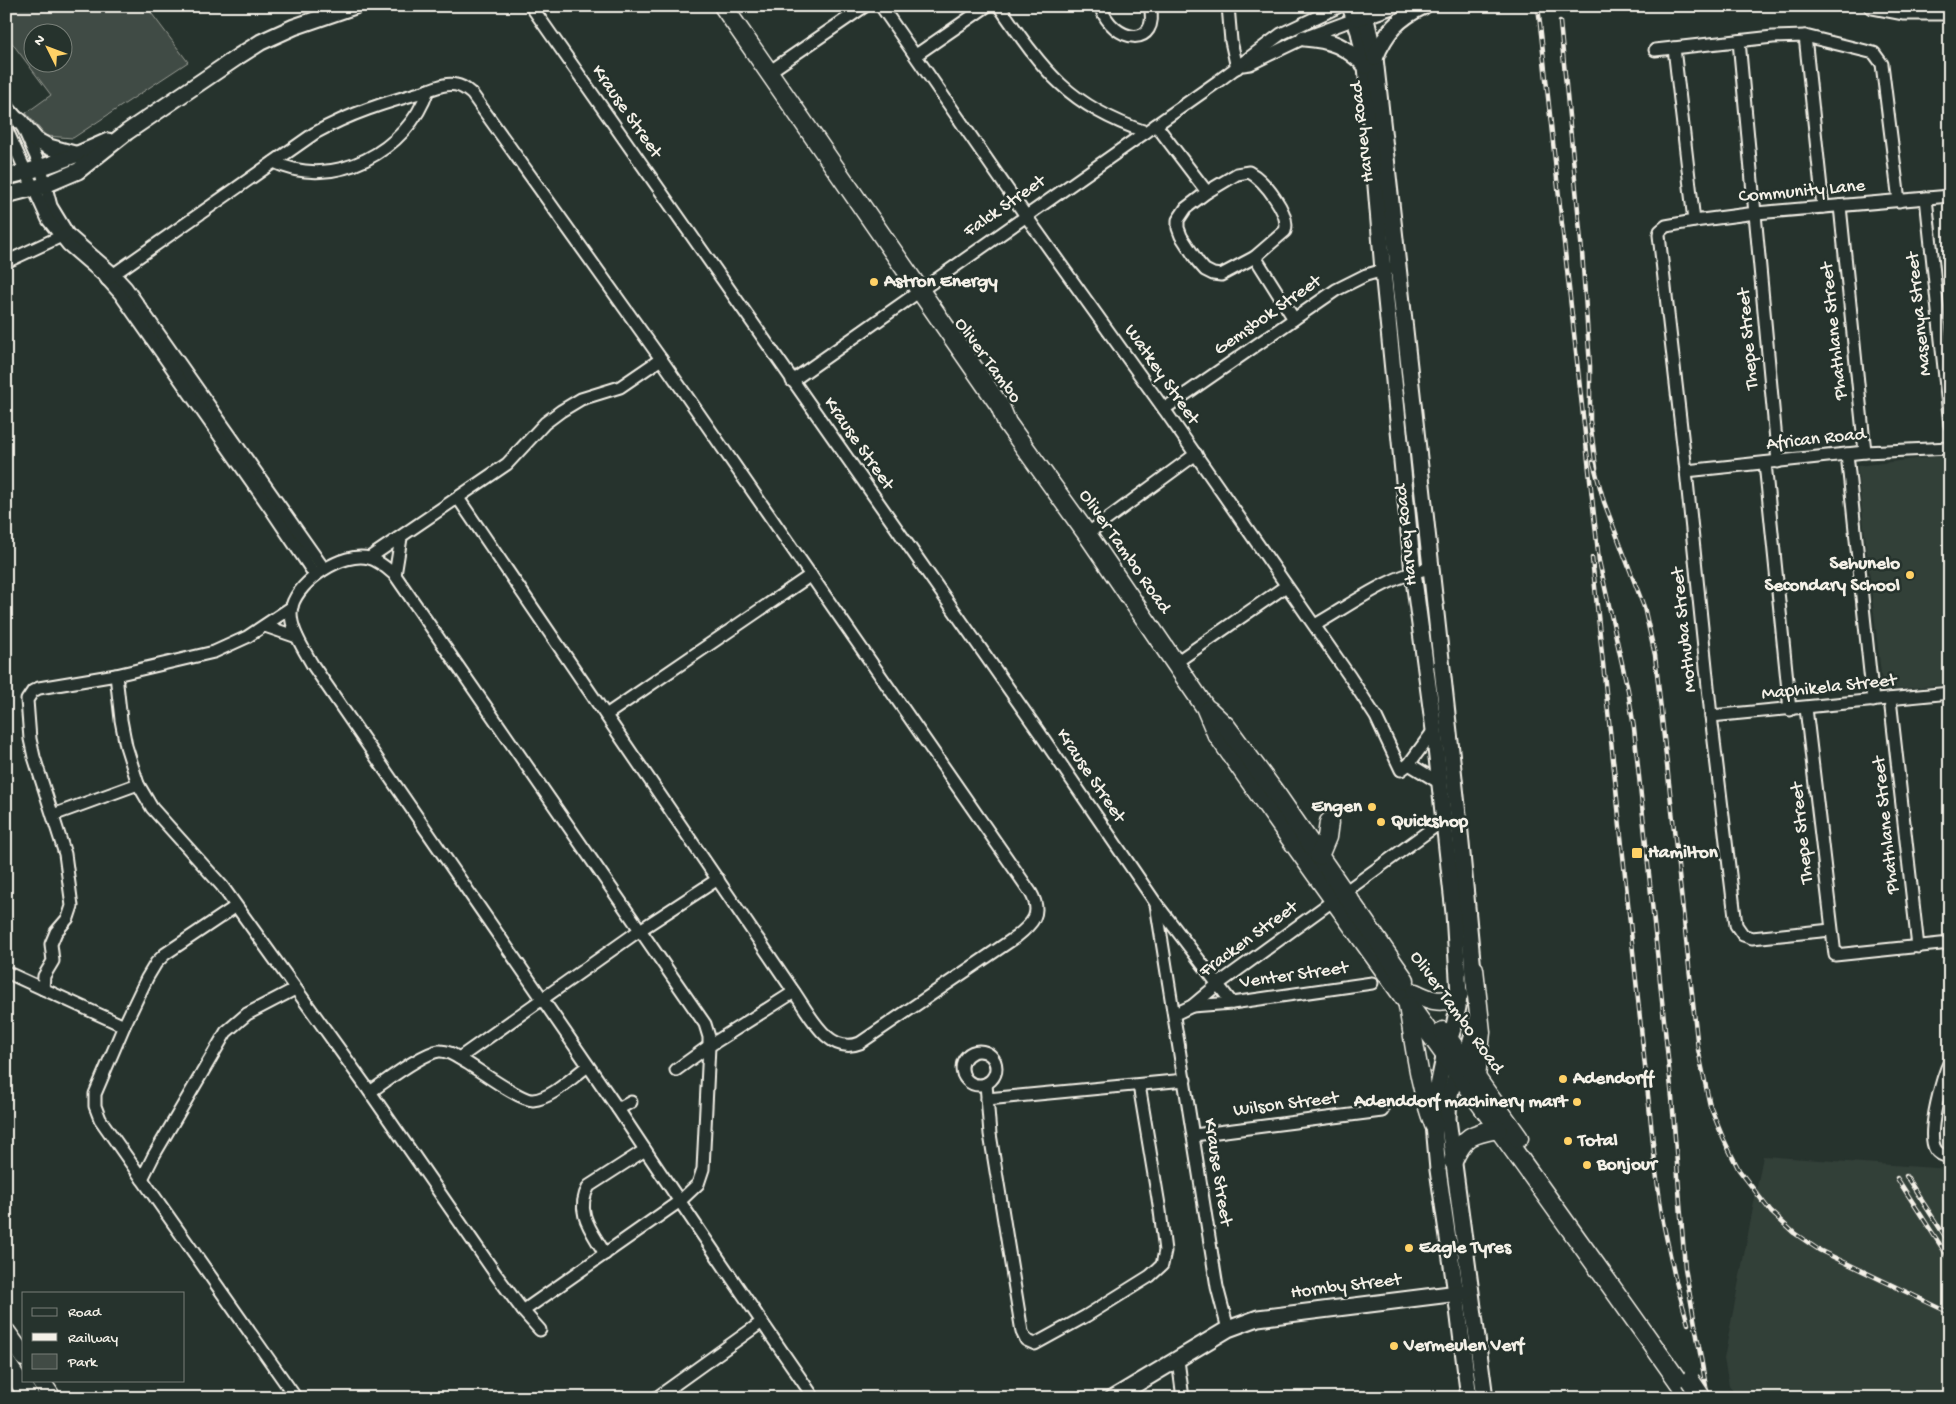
<svg xmlns="http://www.w3.org/2000/svg" width="1956" height="1404" font-family="'Gochi Hand',sans-serif">
  <style>
    .built { fill: #333f39 }
    .green { fill: #414b45; stroke: #9a9e96; fill-rule: evenodd }
    .lines { fill: none; stroke-linecap: round; stroke-linejoin: round }
    .street-casing { stroke: #f4f1e8; stroke-width: 15 }
    .secondary-casing { stroke: #f4f1e8; stroke-width: 19 }
    .primary-casing { stroke: #f4f1e8; stroke-width: 21 }
    .street { stroke: #26332d; stroke-width: 11 }
    .secondary { stroke: #26332d; stroke-width: 15 }
    .primary { stroke: #26332d; stroke-width: 18 }
    .rail-casing { stroke: #f4f1e8; stroke-width: 4.5 }
    .rail { stroke: #26332d; stroke-width: 2.5; stroke-dasharray: 8; stroke-linecap: butt }
    .primary-bridge-casing { stroke: #f4f1e8; stroke-width: 21; stroke-linecap: butt }
    .primary-bridge { stroke: #26332d; stroke-width: 18 }
    .poi-dot { fill: #ffd166; stroke: #26332d; stroke-width: 2 }
    .labels { text-anchor: middle; dominant-baseline: central; stroke-width: 5; stroke-linejoin: round; paint-order: stroke }
    .street-label { font-size: 19px; fill: #f4f1e8; stroke: #26332d }
    .poi-label { font-size: 19px; font-weight: bold; fill: #f4f1e8; stroke: #26332d; text-anchor: start }
  </style>
  <rect width="100%" height="100%" fill="#26332d"/>
  <filter id="ink" filterUnits="userSpaceOnUse"><feTurbulence type="fractalNoise" baseFrequency=".02" numOctaves="2"/><feDisplacementMap in="SourceGraphic" scale="10" xChannelSelector="R" yChannelSelector="G"/><feConvolveMatrix kernelMatrix="1 2 1 2 8 2 1 2 1" color-interpolation-filters="sRGB"/></filter>
  <g filter="url(#ink)">
    <g class="built">
      <path d="M1950,455V684L1883,691L1857,466Z"/>
      <path d="M1763,1156L1950,1169V1398H1738L1729,1385L1724,1359Z"/>
    </g>
    <path class="green" d="M6,6H146L188,62L73,138L46,136L26,113L51,95L6,35ZM32,32H62V62H32Z"/>
    <g class="lines">
      <defs>
        <g id="street">
          <path d="M531,6L1039,732L1155,902L1232,1003"/>
          <path d="M881,6L1026,216L1164,409L1350,677L1376,717L1401,770L1409,764L1434,730"/>
          <path d="M999,6C1044,71 1068,106 1146,132"/>
          <path d="M1100,6C1114,45 1160,48 1150,6"/>
          <path d="M1228,6L1231,41L1237,68"/>
          <path d="M1805,36L1823,207"/>
          <path d="M1739,41L1778,462"/>
          <path d="M1674,48L1694,221"/>
          <path d="M1655,50L1773,37L1805,36L1874,53L1882,64L1899,201"/>
          <path d="M916,55L987,6"/>
          <path d="M1243,65L1250,64L1304,38L1355,19"/>
          <path d="M769,72L865,6"/>
          <path d="M6,105L20,121L41,168L51,206L68,234L114,274L126,287L324,569"/>
          <path d="M1156,125L1207,192L1186,208L1178,220V228L1181,236L1198,262L1205,270L1213,274L1221,275L1255,257L1294,319"/>
          <path d="M6,128L48,220L68,245L104,276L120,294L270,508L315,575"/>
          <path d="M274,162C333,191 408,151 428,90"/>
          <path d="M1207,192L1237,174L1249,172C1264,180 1291,214 1285,231L1255,257"/>
          <path d="M1926,198L1950,425"/>
          <path d="M1840,206L1865,452"/>
          <path d="M6,262L66,234"/>
          <path d="M107,280L114,274L315,133C351,113 384,103 423,92C433,89 445,82 456,85C463,86 467,90 472,94L661,359L1031,893C1043,914 1032,924 1016,937L860,1043C828,1056 809,1013 794,992L458,498"/>
          <path d="M792,381L1217,82L1281,34L1340,6"/>
          <path d="M1164,409L1336,290L1366,275L1391,268"/>
          <path d="M1847,454L1873,701"/>
          <path d="M1765,463L1790,710"/>
          <path d="M1686,471L1865,452L1950,448"/>
          <path d="M1087,534L1196,454"/>
          <path d="M369,558L507,464L545,423L561,411L581,399L620,387L661,359"/>
          <path d="M395,575L401,538"/>
          <path d="M1315,625C1352,604 1388,576 1431,568"/>
          <path d="M265,626L297,637"/>
          <path d="M1175,663L1286,586"/>
          <path d="M116,675L121,720L126,746L138,784L152,808L222,886L370,1092L497,1276L523,1311L540,1330"/>
          <path d="M1890,699L1918,947"/>
          <path d="M1806,708L1835,955L1950,943"/>
          <path d="M606,715L811,575"/>
          <path d="M1711,716L1950,693"/>
          <path d="M1409,764L1440,783"/>
          <path d="M53,815L138,784"/>
          <path d="M1156,904L1217,1287L1228,1329"/>
          <path d="M235,907L165,954L156,963L147,978L124,1026L95,1094V1106L100,1119L296,1398"/>
          <path d="M1831,930L1752,938L1743,935L1736,925L1711,716L1686,471L1659,235L1660,231L1666,226L1694,221L1756,213L1950,196"/>
          <path d="M6,972L124,1026"/>
          <path d="M43,989L44,976L53,961L51,944L56,932L68,918L72,906L65,854L34,757L30,739L27,700L33,691L39,688L116,675L214,652L247,637L292,607"/>
          <path d="M1192,1006L1232,1003L1372,983"/>
          <path d="M1175,1014L1192,1006L1217,985L1437,825L1445,823L1450,824"/>
          <circle cx="979" cy="1068" r="17"/>
          <path d="M459,1058L640,930L718,879"/>
          <path d="M1950,1061C1942,1077 1928,1129 1934,1146C1936,1153 1943,1156 1950,1157"/>
          <path d="M676,1070L709,1046L794,992"/>
          <path d="M986,1084L990,1134L1022,1332L1026,1340L1035,1344L1086,1316L1150,1276L1162,1265L1165,1251L1160,1211L1139,1085"/>
          <path d="M370,1092C385,1082 422,1053 439,1051C449,1050 458,1058 467,1063C479,1070 521,1101 533,1100C553,1098 572,1077 588,1066"/>
          <path d="M987,1099L1185,1080"/>
          <path d="M618,1109L631,1102"/>
          <path d="M1194,1135L1382,1111"/>
          <path d="M142,1179L154,1155L226,1032L247,1014L295,989"/>
          <path d="M605,1254C592,1231 574,1212 589,1186L645,1150"/>
          <path d="M523,1311L680,1201L698,1184L703,1169L709,1046V1037L705,1024L395,575C388,569 378,560 369,558C343,551 299,581 292,606C287,625 303,648 312,664L618,1109C682,1206 748,1302 814,1398"/>
          <path d="M1178,1360L1183,1398"/>
          <path d="M656,1398L762,1322"/>
        </g>
        <g id="secondary">
          <path d="M1350,6L1359,32L1366,66L1383,270L1413,572L1434,730L1454,913L1459,994L1458,1007L1454,1026L1445,1053L1437,1091L1434,1125L1438,1170L1456,1293L1469,1398"/>
          <path d="M1363,6L1375,58L1398,266L1460,833L1474,981"/>
          <path d="M1872,6L1903,12H1950"/>
          <path d="M1358,18L1392,6"/>
          <path d="M1304,38C1332,40 1345,46 1366,66"/>
          <path d="M1375,58C1386,32 1398,18 1424,6"/>
          <path d="M20,121L36,140L49,147L78,155"/>
          <path d="M6,177C42,169 75,156 108,141"/>
          <path d="M6,195L45,185L78,171L127,132L239,56L261,42L294,27L355,6"/>
          <path d="M1475,1024C1473,1046 1459,1063 1453,1084C1449,1095 1448,1107 1448,1119L1485,1398"/>
          <path d="M1113,1398L1228,1329L1258,1318L1466,1292"/>
        </g>
        <g id="primary">
          <path d="M723,6L1000,406L1007,423L1087,534L1205,707L1216,733C1371,956 1534,1175 1690,1398"/>
          <path d="M1209,710L1226,726L1277,795L1405,980"/>
          <path d="M1319,856L1327,837L1329,822"/>
          <path d="M1474,969L1481,1032L1476,1077"/>
          <path d="M1415,993C1431,1001 1444,1005 1459,994"/>
          <path d="M1408,1006C1415,1047 1419,1086 1434,1125"/>
          <path d="M1443,1031L1519,1138"/>
          <path d="M1453,1161C1465,1135 1472,1134 1498,1129"/>
          <path d="M6,1332L24,1357"/>
          <path d="M6,1363L30,1398"/>
          <path d="M40,1380L52,1398"/>
        </g>
      </defs>
      <use href="#street" class="street-casing"/>
      <use href="#secondary" class="secondary-casing"/>
      <use href="#primary" class="primary-casing"/>
      <use href="#street" class="street"/>
      <use href="#secondary" class="secondary"/>
      <use href="#primary" class="primary"/>
      <defs>
        <g id="rail">
          <path d="M1538,6L1599,561L1628,690L1634,728L1672,1098L1685,1268L1708,1398"/>
          <path d="M1560,22L1582,252L1590,366V421L1596,468"/>
          <path d="M1593,462L1604,502L1644,607L1655,655L1698,1049L1710,1106L1723,1138L1739,1170L1771,1212L1794,1233L1819,1250L1950,1313"/>
          <path d="M1592,558L1656,1172L1663,1222L1675,1278L1688,1324"/>
          <path d="M1906,1176L1950,1244"/>
          <path d="M1897,1178L1950,1260"/>
        </g>
      </defs>
      <use href="#rail" class="rail-casing"/>
      <use href="#rail" class="rail"/>
      <defs>
        <path id="primary-bridge" d="M1690,1380L1702,1398"/>
      </defs>
      <use href="#primary-bridge" class="primary-bridge-casing"/>
      <use href="#primary-bridge" class="primary-bridge"/>
    </g>
  </g>
  <g class="poi-dot">
    <circle cx="874" cy="282" r="5"/>
    <circle cx="1910" cy="575" r="5"/>
    <circle cx="1372" cy="807" r="5"/>
    <circle cx="1381" cy="822" r="5"/>
    <rect x="1631" y="847" width="12" height="12" rx="2.5"/>
    <circle cx="1563" cy="1079" r="5"/>
    <circle cx="1577" cy="1102" r="5"/>
    <circle cx="1568" cy="1141" r="5"/>
    <circle cx="1587" cy="1165" r="5"/>
    <circle cx="1409" cy="1248" r="5"/>
    <circle cx="1394" cy="1346" r="5"/>
  </g>
  <g class="labels">
    <g class="street-label">
      <text transform="translate(626 112) rotate(55)">Krause Street</text>
      <text transform="translate(1363 132) rotate(-97)">Harvey Road</text>
      <text transform="translate(1802 192) rotate(-5)">Community Lane</text>
      <text transform="translate(1005 207) rotate(-35)">Falck Street</text>
      <text transform="translate(1920 314) rotate(-96)">Masenya Street</text>
      <text transform="translate(1268 316) rotate(-35)">Gemsbok Street</text>
      <text transform="translate(1835 331) rotate(-96)">Phathlane Street</text>
      <text transform="translate(1749 339) rotate(-95)">Thepe Street</text>
      <text transform="translate(987 361) rotate(54)">Oliver Tambo</text>
      <text transform="translate(1161 375) rotate(55)">Watkey Street</text>
      <text transform="translate(1816 440) rotate(-6)">African Road</text>
      <text transform="translate(858 444) rotate(55)">Krause Street</text>
      <text transform="translate(1407 535) rotate(-96)">Harvey Road</text>
      <text transform="translate(1124 552) rotate(55)">Oliver Tambo Road</text>
      <text transform="translate(1685 630) rotate(-96)">Mothuba Street</text>
      <text transform="translate(1829 688) rotate(-6)">Maphikela Street</text>
      <text transform="translate(1090 776) rotate(56)">Krause Street</text>
      <text transform="translate(1887 825) rotate(-96)">Phathlane Street</text>
      <text transform="translate(1803 833) rotate(-96)">Thepe Street</text>
      <text transform="translate(1249 940) rotate(-36)">Fracken Street</text>
      <text transform="translate(1294 976) rotate(-8)">Venter Street</text>
      <text transform="translate(1456 1013) rotate(54)">Oliver Tambo Road</text>
      <text transform="translate(1286 1105) rotate(-7)">Wilson Street</text>
      <text transform="translate(1217 1172) rotate(81)">Krause Street</text>
      <text transform="translate(1346 1287) rotate(-7)">Hornby Street</text>
    </g>
    <g class="poi-label">
      <text x="884" y="282">Astron Energy</text>
      <text x="1900" y="564" text-anchor="end">Sehunelo<tspan x="1900" dy="22">Secondary School</tspan></text>
      <text x="1362" y="807" text-anchor="end">Engen</text>
      <text x="1391" y="822">Quickshop</text>
      <text x="1648" y="853">Hamilton</text>
      <text x="1573" y="1079">Adendorff</text>
      <text x="1567" y="1102" text-anchor="end">Adenddorf machinery mart</text>
      <text x="1578" y="1141">Total</text>
      <text x="1597" y="1165">Bonjour</text>
      <text x="1419" y="1248">Eagle Tyres</text>
      <text x="1404" y="1346">Vermeulen Verf</text>
    </g>
  </g>
  <rect width="1956" height="1404" fill="none" stroke="#26332d" stroke-width="25"/>
  <rect x="12" y="12" width="1931" height="1379" fill="none" stroke="#f4f1e8" stroke-width="2" filter="url(#ink)"/>
  <rect x="22" y="1292" width="162" height="90" fill="#26332d" stroke="#787f78"/>
  <rect x="32" y="1308" width="25" height="8" fill="#26332d" stroke="#787f78"/>
  <text x="68" y="1316" font-size="15" fill="#f4f1e8">Road</text>
  <rect x="32" y="1333" width="25" height="8" fill="#f4f1e8" stroke="#787f78"/>
  <text x="68" y="1342" font-size="15" fill="#f4f1e8">Railway</text>
  <rect x="32" y="1354" width="25" height="15" fill="#414b45" stroke="#787f78"/>
  <text x="68" y="1366" font-size="15" fill="#f4f1e8">Park</text>
  <g transform="translate(48 48) rotate(312)"><circle r="24" fill="#26332d" stroke="#787f78"/>
  <path d="M0-4L9 19L0 12L-9 19Z" fill="#ffd166"/>
  <text y="-8" font-size="14" font-weight="bold" text-anchor="middle" fill="#f4f1e8">N</text>
  </g>
</svg>
